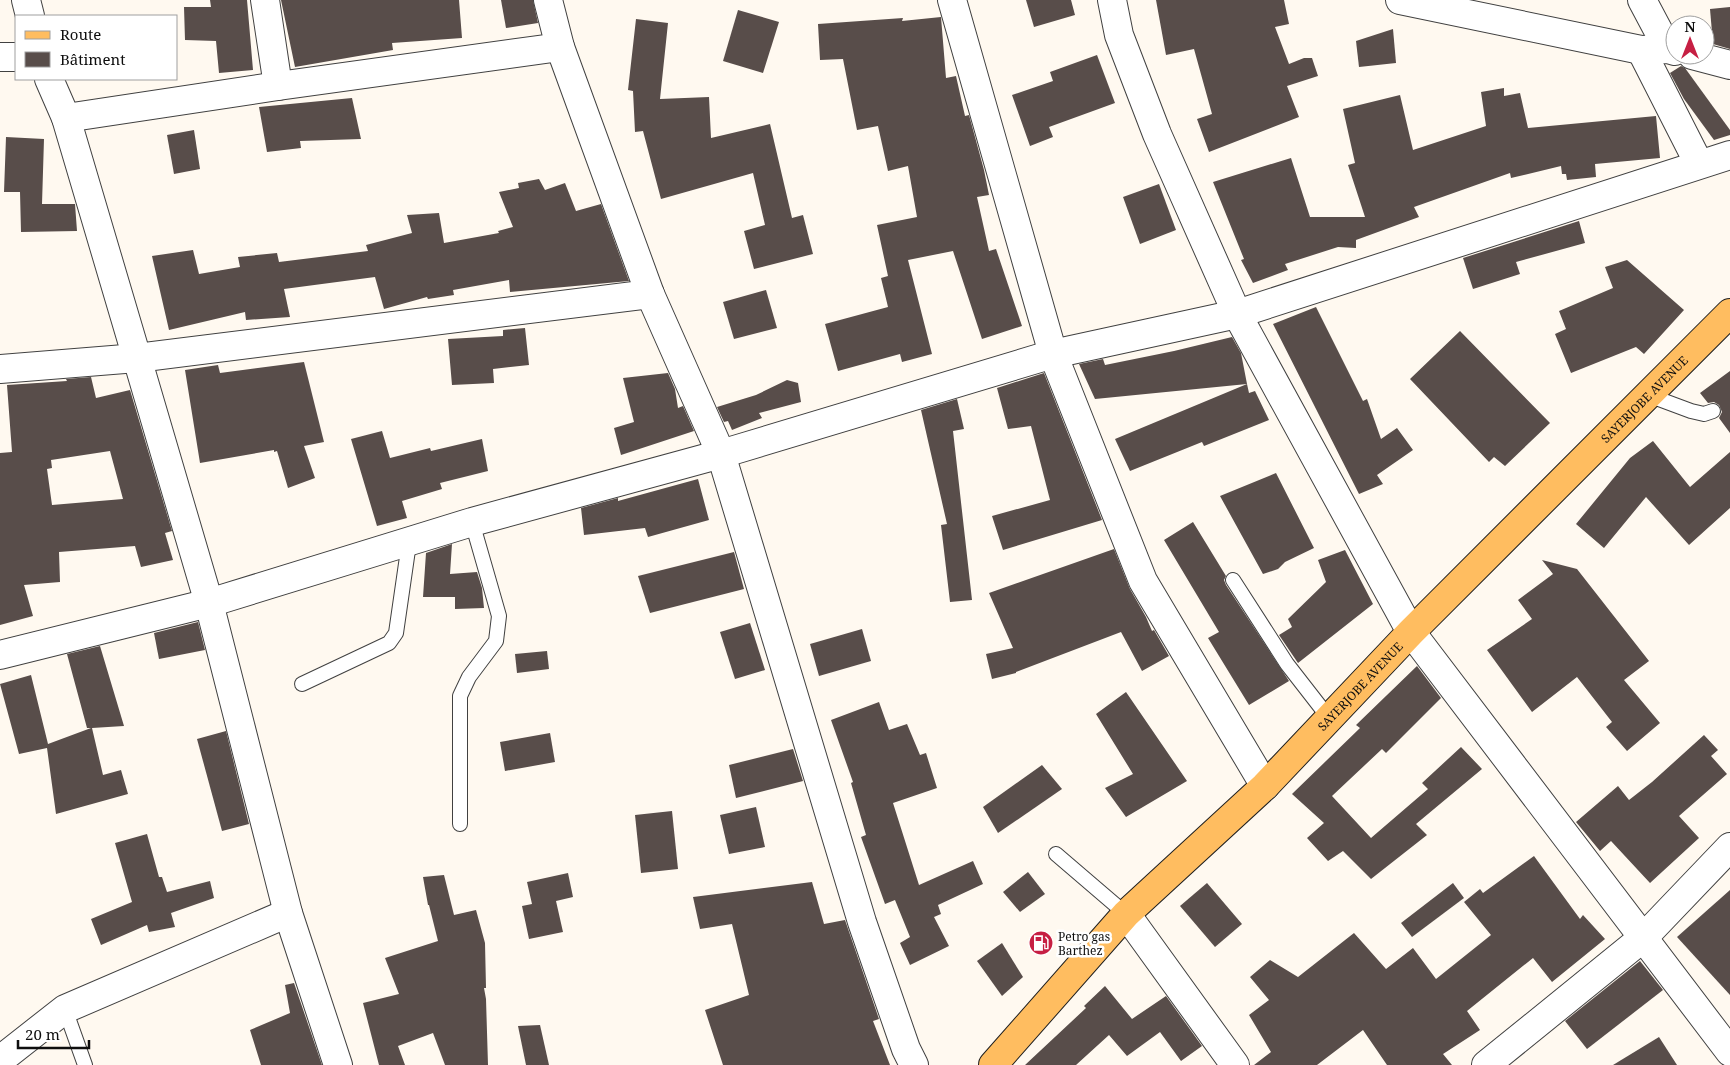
<svg xmlns="http://www.w3.org/2000/svg" width="1730" height="1065" font-family="'Noto Serif',serif">
  <style>
    .building { fill: #584d4a; fill-rule: evenodd }
    .lines { fill: none; stroke-linecap: round; stroke-linejoin: round }
    .lane-casing { stroke: #414141; stroke-width: 16 }
    .street-casing { stroke: #414141; stroke-width: 30 }
    .primary-casing { stroke: #1f1f1f; stroke-width: 30 }
    .lane { stroke: #fff; stroke-width: 14 }
    .street { stroke: #fff; stroke-width: 28 }
    .primary { stroke: #ffbd60; stroke-width: 28 }
    .labels { text-anchor: middle; dominant-baseline: central; stroke-width: 5; stroke-linejoin: round; paint-order: stroke }
    .street-label { font-size: 12px; fill: #0e0e0e; stroke: #fff }
    .poi-label { font-size: 12px; fill: #0e0e0e; stroke: #fff; text-anchor: start }
  </style>
  <rect width="100%" height="100%" fill="#fff9f0"/>
  <g class="building">
    <path d="M210,0H247L253,70L219,73L216,41L185,40L184,7H211Z"/>
    <path d="M281,0H459L462,38L392,43L393,50L295,67Z"/>
    <path d="M501,0H533L538,23L506,28Z"/>
    <path d="M1026,0H1071L1075,15L1034,27Z"/>
    <path d="M1156,0H1284L1289,24L1275,27L1289,64L1304,58H1312L1318,76L1287,86L1299,117L1209,152L1197,119L1212,114L1194,49L1166,55Z"/>
    <path d="M1730,7V49L1713,44L1710,9Z"/>
    <path d="M738,10L779,22L763,73L723,61Z"/>
    <path d="M941,17L946,78L956,76L965,116L969,115L984,170L989,195L977,197L989,251L996,249L1022,326L982,339L953,251L908,260L932,354L902,362L900,354L838,371L825,324L888,307L881,278L888,276L877,225L917,217L908,166L888,171L878,126L857,130L843,59L820,60L818,24L903,18L902,21Z"/>
    <path d="M636,19L668,23L660,99L709,97L711,138L770,124L792,218L803,215L813,254L754,269L744,231L765,225L753,173L661,199L643,131L635,132L633,91L628,90Z"/>
    <path d="M1393,29L1396,63L1359,67L1356,41Z"/>
    <path d="M1097,55L1115,103L1049,127L1053,137L1030,146L1012,95L1053,81L1050,72Z"/>
    <path d="M1681,66L1685,68L1730,130V135L1714,140L1684,99L1670,73Z"/>
    <path d="M1504,88V96L1520,93L1528,128L1656,116L1660,158L1595,164L1596,177L1567,180L1566,174H1562L1561,166L1511,178L1510,173L1414,207L1419,217L1356,240V248L1338,247L1285,264L1288,270L1253,283L1241,260L1244,259L1213,182L1291,158L1310,217H1365L1348,165L1355,163L1343,109L1400,95L1413,150L1486,126L1481,92Z"/>
    <path d="M352,98L361,139L300,141L301,148L267,152L259,107Z"/>
    <path d="M194,130L200,169L174,174L167,135Z"/>
    <path d="M6,137L44,139L42,204H75L77,231L21,232L20,192H4Z"/>
    <path d="M539,179L545,190L565,183L576,211L601,204L629,281L510,292L509,280L453,290L454,295L428,299L427,297L384,309L375,277L284,289L290,317L246,320L245,312L169,330L152,256L193,250L199,274L240,267L238,257L277,253L279,262L368,251L366,245L412,233L407,215L439,213L444,243L499,233L498,231L513,227L499,192L519,188L518,183Z"/>
    <path d="M1159,184L1176,230L1140,244L1123,197Z"/>
    <path d="M1579,221L1585,243L1516,262L1520,274L1473,289L1463,258Z"/>
    <path d="M1627,260L1684,310L1644,354L1636,347L1571,373L1555,334L1566,329L1559,311L1613,288L1605,267Z"/>
    <path d="M766,290L777,328L734,339L723,302Z"/>
    <path d="M1316,307L1363,401L1367,399L1381,439L1397,428L1413,450L1377,475L1383,484L1359,494L1273,324Z"/>
    <path d="M525,328L529,365L493,369L494,383L452,385L448,339L503,336V330Z"/>
    <path d="M1460,331L1550,423L1505,466L1494,457L1489,462L1410,379Z"/>
    <path d="M1232,337L1241,353L1247,384L1095,399L1079,364L1103,359L1105,365L1174,351Z"/>
    <path d="M304,362L324,442L304,446L315,478L288,488L277,451L274,452V450L200,463L185,370L218,365L220,373Z"/>
    <path d="M1730,371V433L1719,418L1722,412L1719,405L1714,402L1708,403L1700,393Z"/>
    <path d="M668,373L675,389L678,408L683,406L694,431L621,455L614,428L634,422L623,378Z"/>
    <path d="M1044,373L1102,520L1003,550L992,516L1050,500L1031,426L1008,429L997,388Z"/>
    <path d="M91,377L96,398L130,390L172,531L165,533L173,560L141,567L135,546L59,552L60,582L24,585L33,616L0,625V453L12,452L7,385L67,381L66,379ZM110,451L123,499L52,505L47,469L52,468L51,460Z"/>
    <path d="M787,380L798,383L801,402L759,413L762,418L732,430L728,421L724,422L717,407L756,395Z"/>
    <path d="M1247,384L1249,393L1255,391L1269,420L1204,446L1202,442L1130,471L1115,439Z"/>
    <path d="M957,399L964,429L953,431L972,600L950,602L941,525L947,524L921,410Z"/>
    <path d="M382,431L390,458L430,448L431,451L482,439L488,471L440,483L442,489L402,501L407,518L377,526L351,439Z"/>
    <path d="M1653,441L1690,487L1730,452V508L1689,545L1646,497L1604,548L1576,524L1630,458Z"/>
    <path d="M1276,473L1314,548L1285,562L1278,569L1263,574L1220,496Z"/>
    <path d="M698,479L709,520L648,537L645,528L584,535L581,508L618,498V501Z"/>
    <path d="M1193,522L1226,576L1224,580L1226,585L1289,681L1249,705L1208,638L1219,632L1164,540Z"/>
    <path d="M452,544L450,574L477,572L482,588L484,608L455,609V597H423L426,553Z"/>
    <path d="M1114,549L1130,589L1146,617L1152,631L1154,630L1169,656L1142,671L1121,632L1016,672V673L992,679L986,654L1013,648L989,593Z"/>
    <path d="M1345,550L1373,604L1298,663L1279,635L1292,627L1288,619L1326,582L1318,560Z"/>
    <path d="M734,552L744,589L650,613L638,576Z"/>
    <path d="M1542,560L1577,569L1649,661L1624,680L1660,723L1627,751L1606,727L1612,722L1577,677L1532,712L1487,650L1532,619L1518,600L1553,574Z"/>
    <path d="M198,622L205,650L159,659L154,633Z"/>
    <path d="M750,623L765,670L735,679L720,632Z"/>
    <path d="M862,629L871,661L819,676L810,644Z"/>
    <path d="M100,646L124,726L92,728L103,775L121,770L128,794L56,814L47,748L19,754L0,684L31,675L48,744L91,728H87L67,654Z"/>
    <path d="M547,651L549,669L517,673L515,654Z"/>
    <path d="M1417,666L1441,698L1386,753L1382,749L1332,796L1371,838L1428,789L1422,783L1461,747L1482,769L1416,824L1427,835L1371,879L1343,851L1328,861L1307,838L1324,823L1292,794L1360,728L1356,725Z"/>
    <path d="M1126,692L1187,781L1126,817L1105,788L1133,774L1096,714Z"/>
    <path d="M879,702L889,730L907,724L920,755L926,753L937,788L893,803L919,885L973,861L983,884L938,905L941,914L934,917L949,946L910,965L900,943L910,937L895,900L885,904L861,837L866,835L851,783L853,782L831,720Z"/>
    <path d="M226,731L249,824L222,831L197,739Z"/>
    <path d="M550,733L555,762L505,771L500,742Z"/>
    <path d="M1704,735L1718,750L1711,756L1727,774L1679,816L1699,838L1650,883L1611,841L1600,851L1576,822L1618,786L1629,800L1652,782Z"/>
    <path d="M793,749L803,781L736,798L729,765Z"/>
    <path d="M1042,765L1062,789L998,833L983,807Z"/>
    <path d="M756,807L765,847L729,854L720,815Z"/>
    <path d="M672,811L678,869L641,873L635,815Z"/>
    <path d="M147,834L159,877H162L167,892L210,881L214,898L171,913L175,927L149,932L147,925L101,945L91,919L132,902L115,843Z"/>
    <path d="M1534,856L1580,919L1583,915L1605,939L1552,982L1533,958L1467,1011L1480,1030L1443,1054L1452,1065H1387L1363,1030L1317,1065H1254L1271,1052L1249,1015L1269,1000L1250,977L1270,960L1298,977L1354,933L1386,969L1413,948L1436,979L1491,935L1464,902L1480,889L1483,893Z"/>
    <path d="M1028,872L1045,894L1020,912L1003,892Z"/>
    <path d="M568,873L573,897L556,901L563,932L529,939L522,906L532,904L527,882Z"/>
    <path d="M444,875L454,915L476,910L485,943L486,988H484L486,999L488,1065H445L433,1033L398,1046L405,1065H379L363,1003L399,994L385,958L438,941L429,905H428L423,877Z"/>
    <path d="M812,882L824,924L845,920L879,1019L873,1021L890,1065H723L705,1010L749,995L732,924L700,929L693,897Z"/>
    <path d="M1207,883L1242,924L1215,947L1180,906Z"/>
    <path d="M1453,883L1464,898L1412,937L1401,923Z"/>
    <path d="M1730,890V995L1677,937Z"/>
    <path d="M1002,943L1023,977L1002,996L977,961Z"/>
    <path d="M1640,961L1663,990L1587,1049L1565,1021Z"/>
    <path d="M294,983L322,1065H261L250,1030L290,1013L285,985Z"/>
    <path d="M1105,986L1132,1019L1166,996L1202,1046L1181,1061L1160,1032L1127,1056L1109,1035L1076,1065H1025L1086,1008L1084,1006Z"/>
    <path d="M540,1025L549,1065H526L518,1026Z"/>
    <path d="M1659,1037L1677,1065H1613Z"/>
  </g>
  <g class="lines">
    <defs>
      <g id="lane">
        <path d="M1648,395L1691,411L1704,414L1713,411"/>
        <path d="M1233,580L1287,664L1329,718"/>
        <path d="M302,684L389,643L396,633L409,543"/>
        <path d="M460,824V696L469,677L496,641L499,616L472,522"/>
        <path d="M1056,854L1126,914"/>
        <path d="M65,1009L85,1065"/>
      </g>
      <g id="street">
        <path d="M26,0L30,16"/>
        <path d="M265,0L278,86"/>
        <path d="M548,0L560,47L650,294L721,454L862,922L906,1049L914,1065"/>
        <path d="M952,0L1053,354L1143,581L1265,786"/>
        <path d="M1112,0L1119,35L1157,134L1237,314L1411,632L1730,1052"/>
        <path d="M1400,0L1641,50L1668,49L1675,51"/>
        <path d="M1642,0L1668,49"/>
        <path d="M1641,50L1699,164"/>
        <path d="M1692,55L1730,65"/>
        <path d="M0,57H16"/>
        <path d="M49,79L66,118L137,358L209,603L288,913L338,1065"/>
        <path d="M66,118L278,86L560,47"/>
        <path d="M0,369L137,358L650,294"/>
        <path d="M0,655L209,603L472,522L721,454L1053,354L1237,314L1730,155"/>
        <path d="M1126,914L1235,1065"/>
        <path d="M0,1060L65,1009L288,913"/>
        <path d="M1486,1065L1644,937L1730,847"/>
      </g>
      <g id="primary">
        <path id="s1" d="M993,1065L1126,914L1265,786L1411,632L1730,313"/>
      </g>
    </defs>
    <use href="#lane" class="lane-casing"/>
    <use href="#street" class="street-casing"/>
    <use href="#primary" class="primary-casing"/>
    <use href="#lane" class="lane"/>
    <use href="#street" class="street"/>
    <use href="#primary" class="primary"/>
  </g>
  <defs>
    <symbol id="fuel-disc" viewBox="-11 -11 22 22"><circle r="9.5" fill="#c61f43" stroke="#fff"/><path d="M-5.5-6h7V0h2V4h1.3V-2.5L3-4.5l.8-.8L6-3V5H2.5V1h-1V6h-7ZM-4.2-4.7v3.2H.2V-4.7Z" fill="#fff"/></symbol>
  </defs>
  <g fill-rule="evenodd">
    <use href="#fuel-disc" x="1027" y="929" width="28" height="28"/>
  </g>
  <g class="labels">
    <g class="street-label">
      <text stroke="none"><textPath href="#s1" startOffset="932">SAYERJOBE AVENUE</textPath></text>
      <text stroke="none"><textPath href="#s1" startOffset="528">SAYERJOBE AVENUE</textPath></text>
    </g>
    <g class="poi-label">
      <text x="1058" y="936">Petro gas<tspan x="1058" dy="14">Barthez</tspan></text>
    </g>
  </g>
  <rect x="15" y="15" width="162" height="65" fill="#ffffff" stroke="#9f9f9f"/>
  <rect x="25" y="31" width="25" height="8" fill="#ffbd60" stroke="#9f9f9f"/>
  <text x="60" y="40" font-size="15" fill="#0e0e0e">Route</text>
  <rect x="25" y="52" width="25" height="15" fill="#584d4a" stroke="#9f9f9f"/>
  <text x="60" y="65" font-size="15" fill="#0e0e0e">Bâtiment</text>
  <g transform="translate(1690 40)"><circle r="24" fill="#ffffff" stroke="#9f9f9f"/>
  <path d="M0-4L9 19L0 12L-9 19Z" fill="#c61f43"/>
  <text y="-8" font-size="14" font-weight="bold" text-anchor="middle" fill="#0e0e0e">N</text>
  </g>
  <path d="M18 1040v8h71v-8" fill="none" stroke="#0e0e0e" stroke-width="2.5"/>
  <text x="25" y="1040" font-size="15" fill="#0e0e0e" stroke="#ffffff" stroke-width="4" paint-order="stroke">20 m</text>
</svg>
